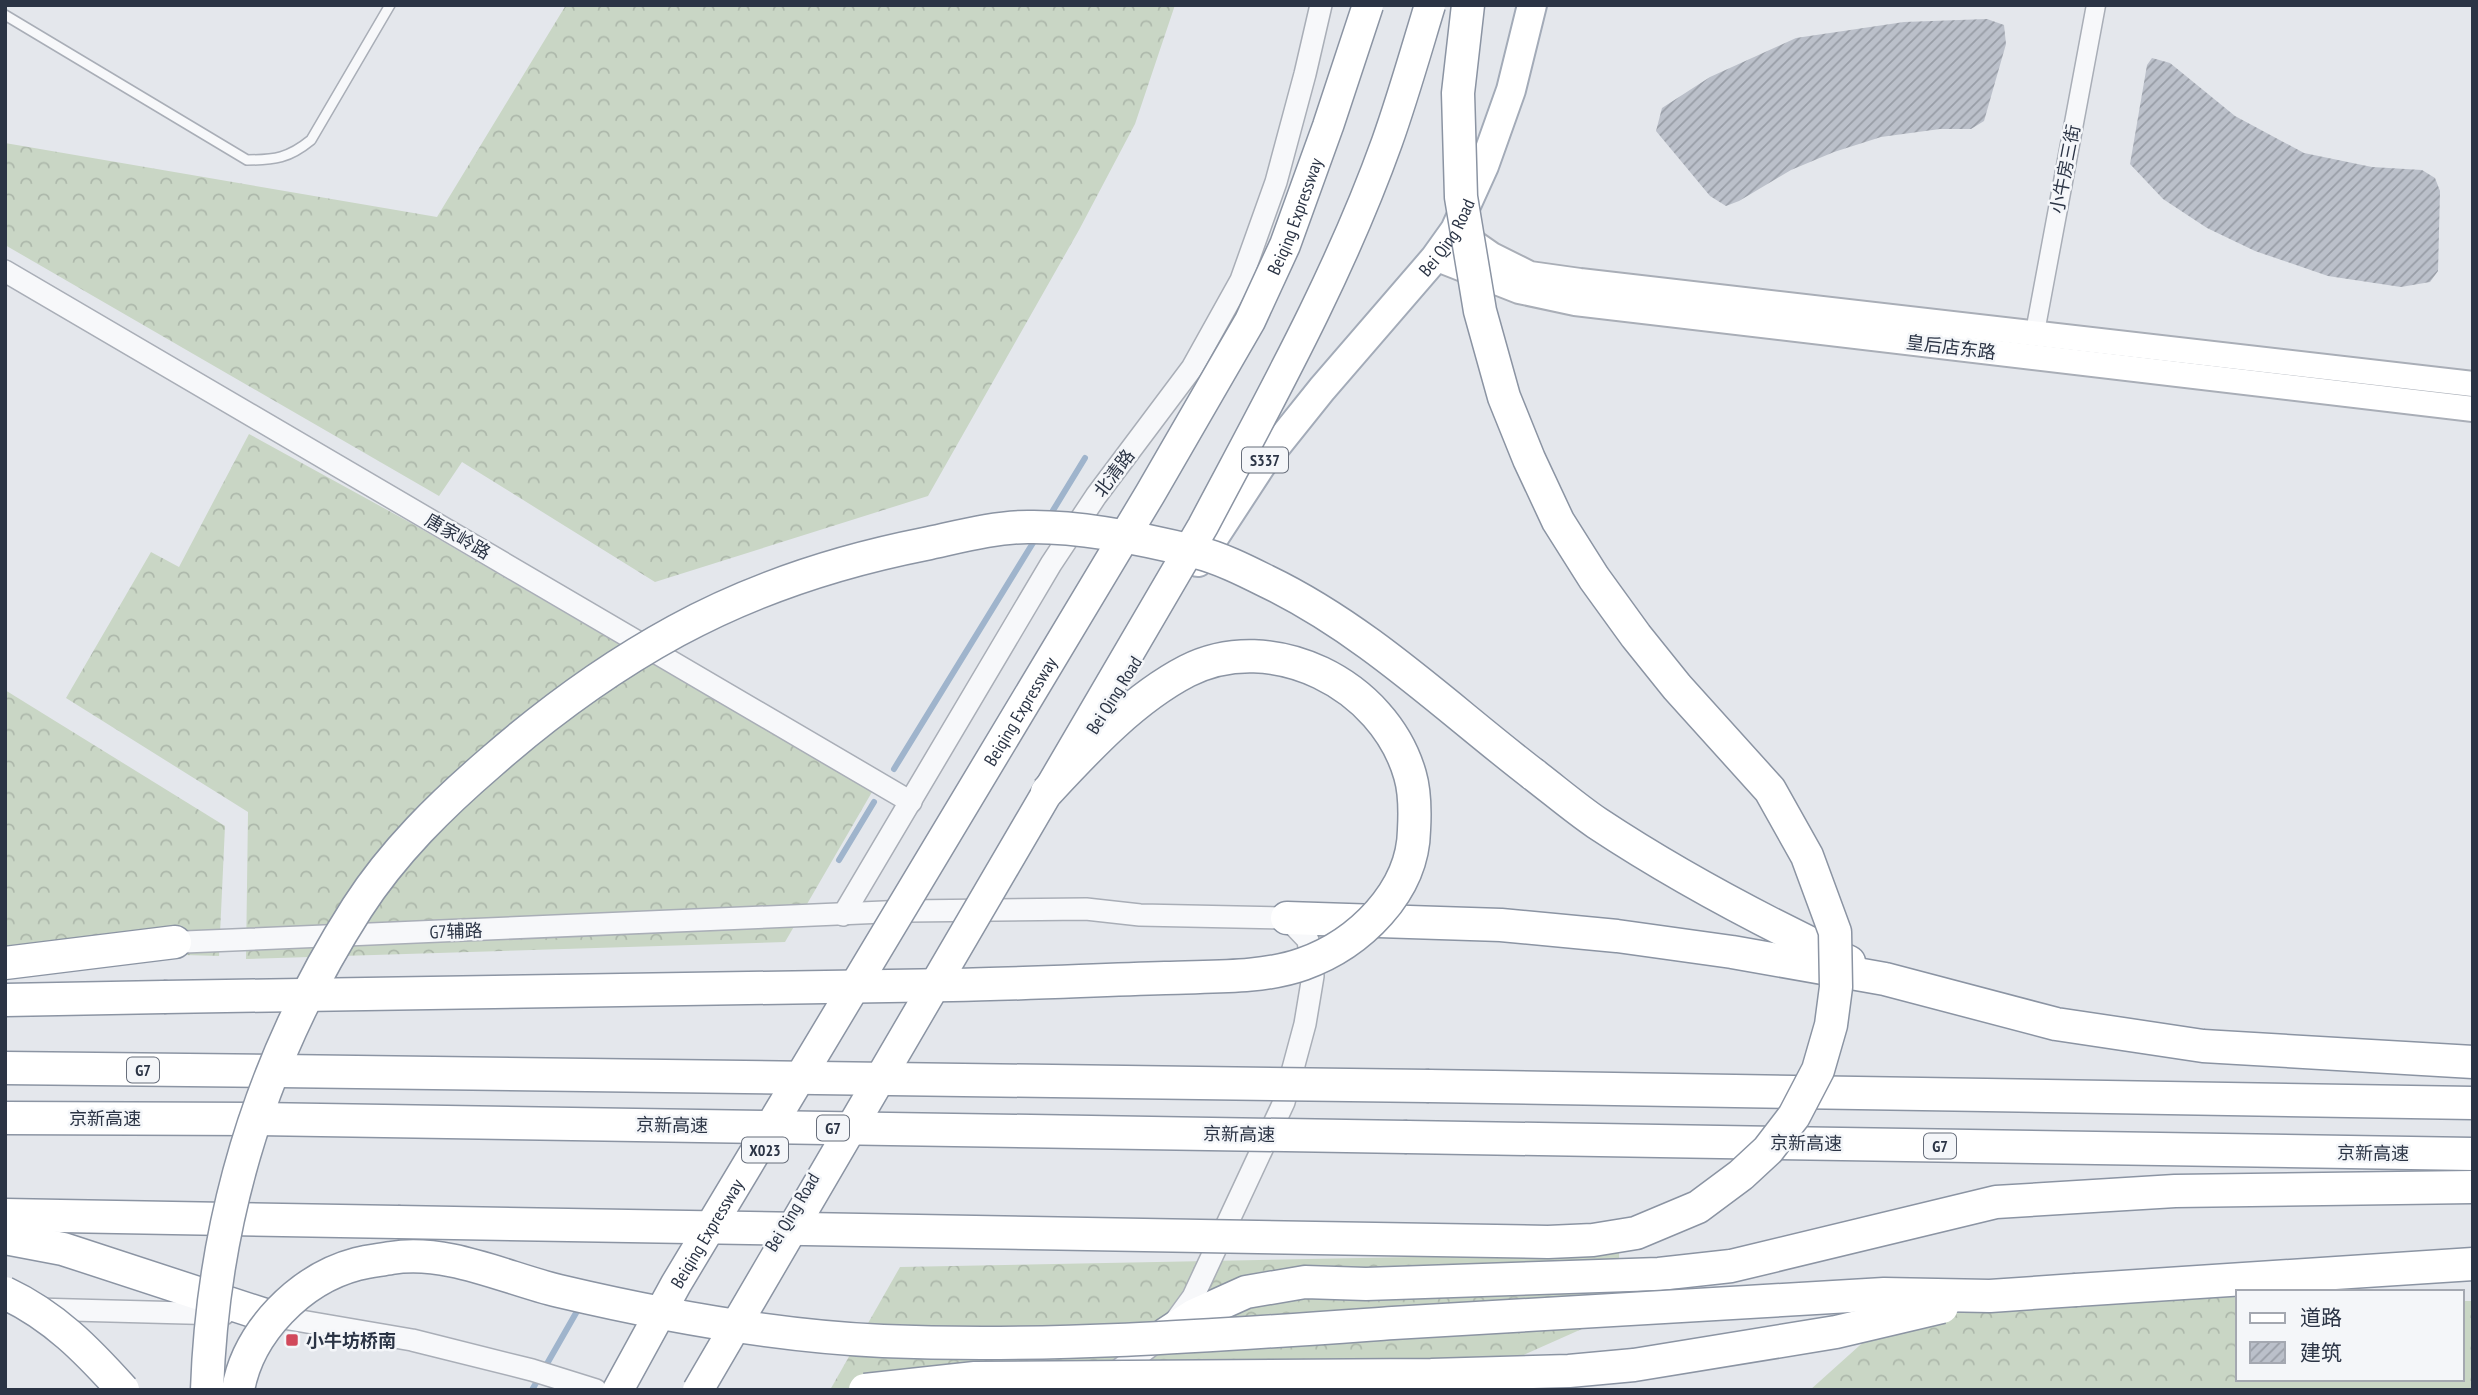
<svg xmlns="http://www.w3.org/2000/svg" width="2478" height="1395" font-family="'PT Sans Narrow','Noto Sans SC',sans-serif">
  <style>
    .forest { fill: url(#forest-crowns) }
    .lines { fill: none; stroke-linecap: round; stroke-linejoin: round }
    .stream { stroke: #9fb4cc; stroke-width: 6 }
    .building { fill: url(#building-hatch) }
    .service-casing { stroke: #a9aeb7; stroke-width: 12 }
    .minor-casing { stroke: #a9aeb7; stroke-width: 21 }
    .tertiary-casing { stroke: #a9aeb7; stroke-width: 24 }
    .secondary-casing { stroke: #a9aeb7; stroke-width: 28 }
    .primary-casing { stroke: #a3abb8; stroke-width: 32 }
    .motorway-casing { stroke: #8b94a3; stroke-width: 35 }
    .service { stroke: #f7f8fa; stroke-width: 9 }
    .minor { stroke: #f7f8fa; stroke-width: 18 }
    .tertiary { stroke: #f7f8fa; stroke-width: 21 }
    .secondary { stroke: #fff; stroke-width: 24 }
    .primary { stroke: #fff; stroke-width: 28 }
    .motorway { stroke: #fff; stroke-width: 32 }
    .trunk-bridge-casing { stroke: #8b94a3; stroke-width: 33; stroke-linecap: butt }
    .motorway-bridge-casing { stroke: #8b94a3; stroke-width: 35; stroke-linecap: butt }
    .trunk-bridge { stroke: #fff; stroke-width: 30 }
    .motorway-bridge { stroke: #fff; stroke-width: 32 }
    .poi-dot { fill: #d1495b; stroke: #f4f6f9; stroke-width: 2.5 }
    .labels { text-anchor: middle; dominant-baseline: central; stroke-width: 5; stroke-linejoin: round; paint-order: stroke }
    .shield { fill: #f4f6f9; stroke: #676e7b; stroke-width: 2 }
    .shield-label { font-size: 16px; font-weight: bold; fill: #2b3445 }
    .street-label { font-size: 18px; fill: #2b3445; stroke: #f4f6f9 }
    .poi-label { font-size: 18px; font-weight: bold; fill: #2b3445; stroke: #f4f6f9; text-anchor: start }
  </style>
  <defs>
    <pattern id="forest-crowns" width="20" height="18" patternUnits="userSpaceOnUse" patternTransform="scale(1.75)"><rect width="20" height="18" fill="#c9d6c5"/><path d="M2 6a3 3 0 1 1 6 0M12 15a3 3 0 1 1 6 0" fill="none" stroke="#adb8ab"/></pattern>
    <pattern id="building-hatch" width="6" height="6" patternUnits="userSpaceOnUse" patternTransform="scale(1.75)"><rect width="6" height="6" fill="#bbc0ca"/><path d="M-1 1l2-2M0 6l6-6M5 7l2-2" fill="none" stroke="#989da6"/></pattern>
  </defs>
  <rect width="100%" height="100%" fill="#e4e7ec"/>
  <g class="forest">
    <path d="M566,5H1175L1135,124L1079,230L928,496L655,582L462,462L439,496L5,245V143L437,217Z"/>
    <path d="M249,434L411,523L872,792L785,942L246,959L248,812L66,698L151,552L179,567Z"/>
    <path d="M5,690L225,826L219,956L5,950Z"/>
    <path d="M1619,1253L1620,1312L1445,1390H830L900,1267Z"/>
    <path d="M2238,1296V1379H2462V1301H2473V1390H1810L1898,1311Z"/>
  </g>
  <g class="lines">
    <g class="stream">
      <path d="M1049,517L1085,458"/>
      <path d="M894,769L1036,538"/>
      <path d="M839,860L874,802"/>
      <path d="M532,1390L580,1306"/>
    </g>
  </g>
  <g class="building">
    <path d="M1987,19L2004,25L2006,44L1984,121L1971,129H1940L1881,137L1834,152L1791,170L1739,201L1726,206L1710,196L1656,131L1662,108L1710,77L1796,38L1904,22Z"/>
    <path d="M2152,58L2170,63L2235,116L2304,153L2372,167L2422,170L2435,178L2440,191L2438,271L2430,282L2401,287L2328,276L2255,251L2207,228L2163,199L2130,164L2147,65Z"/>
  </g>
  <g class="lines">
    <defs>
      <path id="service" d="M5,15L247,160C275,160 289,158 311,140L390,5"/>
      <path id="minor" d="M2035,332L2096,5"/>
      <g id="tertiary">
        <path d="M5,271L911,802"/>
        <path d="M843,915L1051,564L1096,496L1192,368L1241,280L1276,182L1305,74L1321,5"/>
        <path d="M161,943L907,911L1086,909L1140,915L1287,918L1308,940L1313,976L1305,1024L1284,1102L1193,1297L1166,1334L1107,1379"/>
        <path d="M35,1309L224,1314"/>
        <path d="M266,1315L412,1340L532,1370L596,1390"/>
      </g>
      <g id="secondary">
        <path d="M1459,232L1492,255L1530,274L1580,281L2473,384"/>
        <path d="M1435,258L1519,291L1575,303L2473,409"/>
      </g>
      <g id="primary">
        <path id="s1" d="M1198,562L1262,464L1322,389L1435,258L1455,230L1484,166L1511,90L1532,5"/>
      </g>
      <g id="motorway">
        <path d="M1533,774C1554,790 1575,808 1597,823C1677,876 1762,921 1849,962"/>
        <path d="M1287,918L1501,925L1617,936L1732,952L1885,979L2056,1024L2203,1046L2473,1062"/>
        <path d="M5,963L175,942"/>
        <path d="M5,1000L164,997"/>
        <path d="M5,1068L280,1071"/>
        <path d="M1429,1086L2473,1103"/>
        <path d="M5,1118L258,1119"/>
        <path d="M1407,1137L2473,1154"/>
        <path d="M5,1215L398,1222"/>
        <path d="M5,1238L63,1249L265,1315"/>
        <path d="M2076,1290L2473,1264"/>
        <path d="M1166,1334L1195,1315L1246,1292L1305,1282L1366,1284L1659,1274L1731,1266L1996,1202L2175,1191L2473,1187"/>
      </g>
    </defs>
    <use href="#service" class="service-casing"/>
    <use href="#minor" class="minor-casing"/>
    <use href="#tertiary" class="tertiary-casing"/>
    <use href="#secondary" class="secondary-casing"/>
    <use href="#primary" class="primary-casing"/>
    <use href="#motorway" class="motorway-casing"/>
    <use href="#service" class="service"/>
    <use href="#minor" class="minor"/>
    <use href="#tertiary" class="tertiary"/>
    <use href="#secondary" class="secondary"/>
    <use href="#primary" class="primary"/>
    <use href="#motorway" class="motorway"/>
    <defs>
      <g id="trunk-bridge">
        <path id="s2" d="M618,1390L676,1284L1150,494L1250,321L1285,245L1328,126L1368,5"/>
        <path d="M698,1390L1203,526C1269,401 1339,276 1387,142C1403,97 1416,51 1430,5"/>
      </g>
      <g id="motorway-bridge">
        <path d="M164,997C427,993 689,989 952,985C1023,984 1094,980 1165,978C1209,976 1261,979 1303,964C1359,944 1413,892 1414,830C1415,812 1415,792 1410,775C1384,684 1272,628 1187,671C1133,699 1088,748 1047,792"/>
        <path d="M280,1071L1429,1086"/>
        <path d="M258,1119L1407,1137"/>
        <path d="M398,1222L1548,1242L1593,1240L1636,1233L1698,1207L1741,1175L1768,1150L1794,1116L1818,1070L1831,1025L1836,987L1835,932L1807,856L1770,790L1677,687L1636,636L1594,578L1558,521L1529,459L1504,397L1480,311L1461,197L1458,93L1468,5"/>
        <path d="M5,1293C54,1316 87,1350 123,1390"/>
        <path d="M207,1390C213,1215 263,1055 357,908C393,852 441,805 491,762C547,713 610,667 676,631C753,589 839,561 925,544C958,537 994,527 1028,527C1082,526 1144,539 1196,552C1220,558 1244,570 1266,581C1366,629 1446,707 1533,774"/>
        <path d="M238,1390C248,1332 300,1279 357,1264C368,1261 380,1260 391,1258C448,1249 505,1278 559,1291C665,1316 774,1336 883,1341C1053,1348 1223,1335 1393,1323C1556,1313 1720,1304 1884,1294L1990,1296L2076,1290"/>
        <path d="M865,1390L975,1378L1431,1375L1569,1371L1634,1365L1836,1332L1942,1307"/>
      </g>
    </defs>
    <use href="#trunk-bridge" class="trunk-bridge-casing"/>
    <use href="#motorway-bridge" class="motorway-bridge-casing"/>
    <use href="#trunk-bridge" class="trunk-bridge"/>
    <use href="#motorway-bridge" class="motorway-bridge"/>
  </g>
  <rect class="poi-dot" x="285" y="1333" width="14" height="14" rx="3.5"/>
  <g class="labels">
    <g class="shield">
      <rect x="1242" y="447.5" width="46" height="25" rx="5"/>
      <rect x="127" y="1057.5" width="32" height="25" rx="5"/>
      <rect x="817" y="1115.5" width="32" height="25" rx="5"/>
      <rect x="1924" y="1133.5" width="32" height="25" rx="5"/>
      <rect x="742" y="1137.5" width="46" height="25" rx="5"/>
    </g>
    <g class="shield-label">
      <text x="1265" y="460">S337</text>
      <text x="143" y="1070">G7</text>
      <text x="833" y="1128">G7</text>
      <text x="1940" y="1146">G7</text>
      <text x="765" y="1150">X023</text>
    </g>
    <g class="street-label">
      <text transform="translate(2065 169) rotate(-79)">小牛房三街</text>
      <text stroke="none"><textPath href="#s2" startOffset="1356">Beiqing Expressway</textPath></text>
      <text stroke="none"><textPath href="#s1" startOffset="410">Bei Qing Road</textPath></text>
      <text transform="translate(1951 347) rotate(7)">皇后店东路</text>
      <text transform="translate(1114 473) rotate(-53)">北清路</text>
      <text transform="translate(458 536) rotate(30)">唐家岭路</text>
      <text transform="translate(1114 695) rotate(-58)">Bei Qing Road</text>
      <text stroke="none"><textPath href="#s2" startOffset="789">Beiqing Expressway</textPath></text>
      <text transform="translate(456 931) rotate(-2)">G7辅路</text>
      <text x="105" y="1118">京新高速</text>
      <text transform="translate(672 1125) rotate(1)">京新高速</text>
      <text transform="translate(1239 1134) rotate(1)">京新高速</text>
      <text transform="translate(1806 1143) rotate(1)">京新高速</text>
      <text transform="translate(2373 1153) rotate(1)">京新高速</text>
      <text transform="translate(792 1212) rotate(-59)">Bei Qing Road</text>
      <text stroke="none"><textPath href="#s2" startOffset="180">Beiqing Expressway</textPath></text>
    </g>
    <g class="poi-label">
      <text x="306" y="1340">小牛坊桥南</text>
    </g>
  </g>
  <rect width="2478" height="1395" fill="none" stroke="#2b3445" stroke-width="14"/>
  <rect x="2236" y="1290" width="228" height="91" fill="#f4f6f9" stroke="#a4a8b1" stroke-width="2"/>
  <rect x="2250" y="1313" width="35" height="10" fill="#ffffff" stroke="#a4a8b1" stroke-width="2"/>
  <text x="2300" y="1325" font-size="21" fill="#2b3445">道路</text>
  <rect x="2250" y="1342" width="35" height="21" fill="url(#building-hatch)" stroke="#a4a8b1" stroke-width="2"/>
  <text x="2300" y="1360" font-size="21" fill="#2b3445">建筑</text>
</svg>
